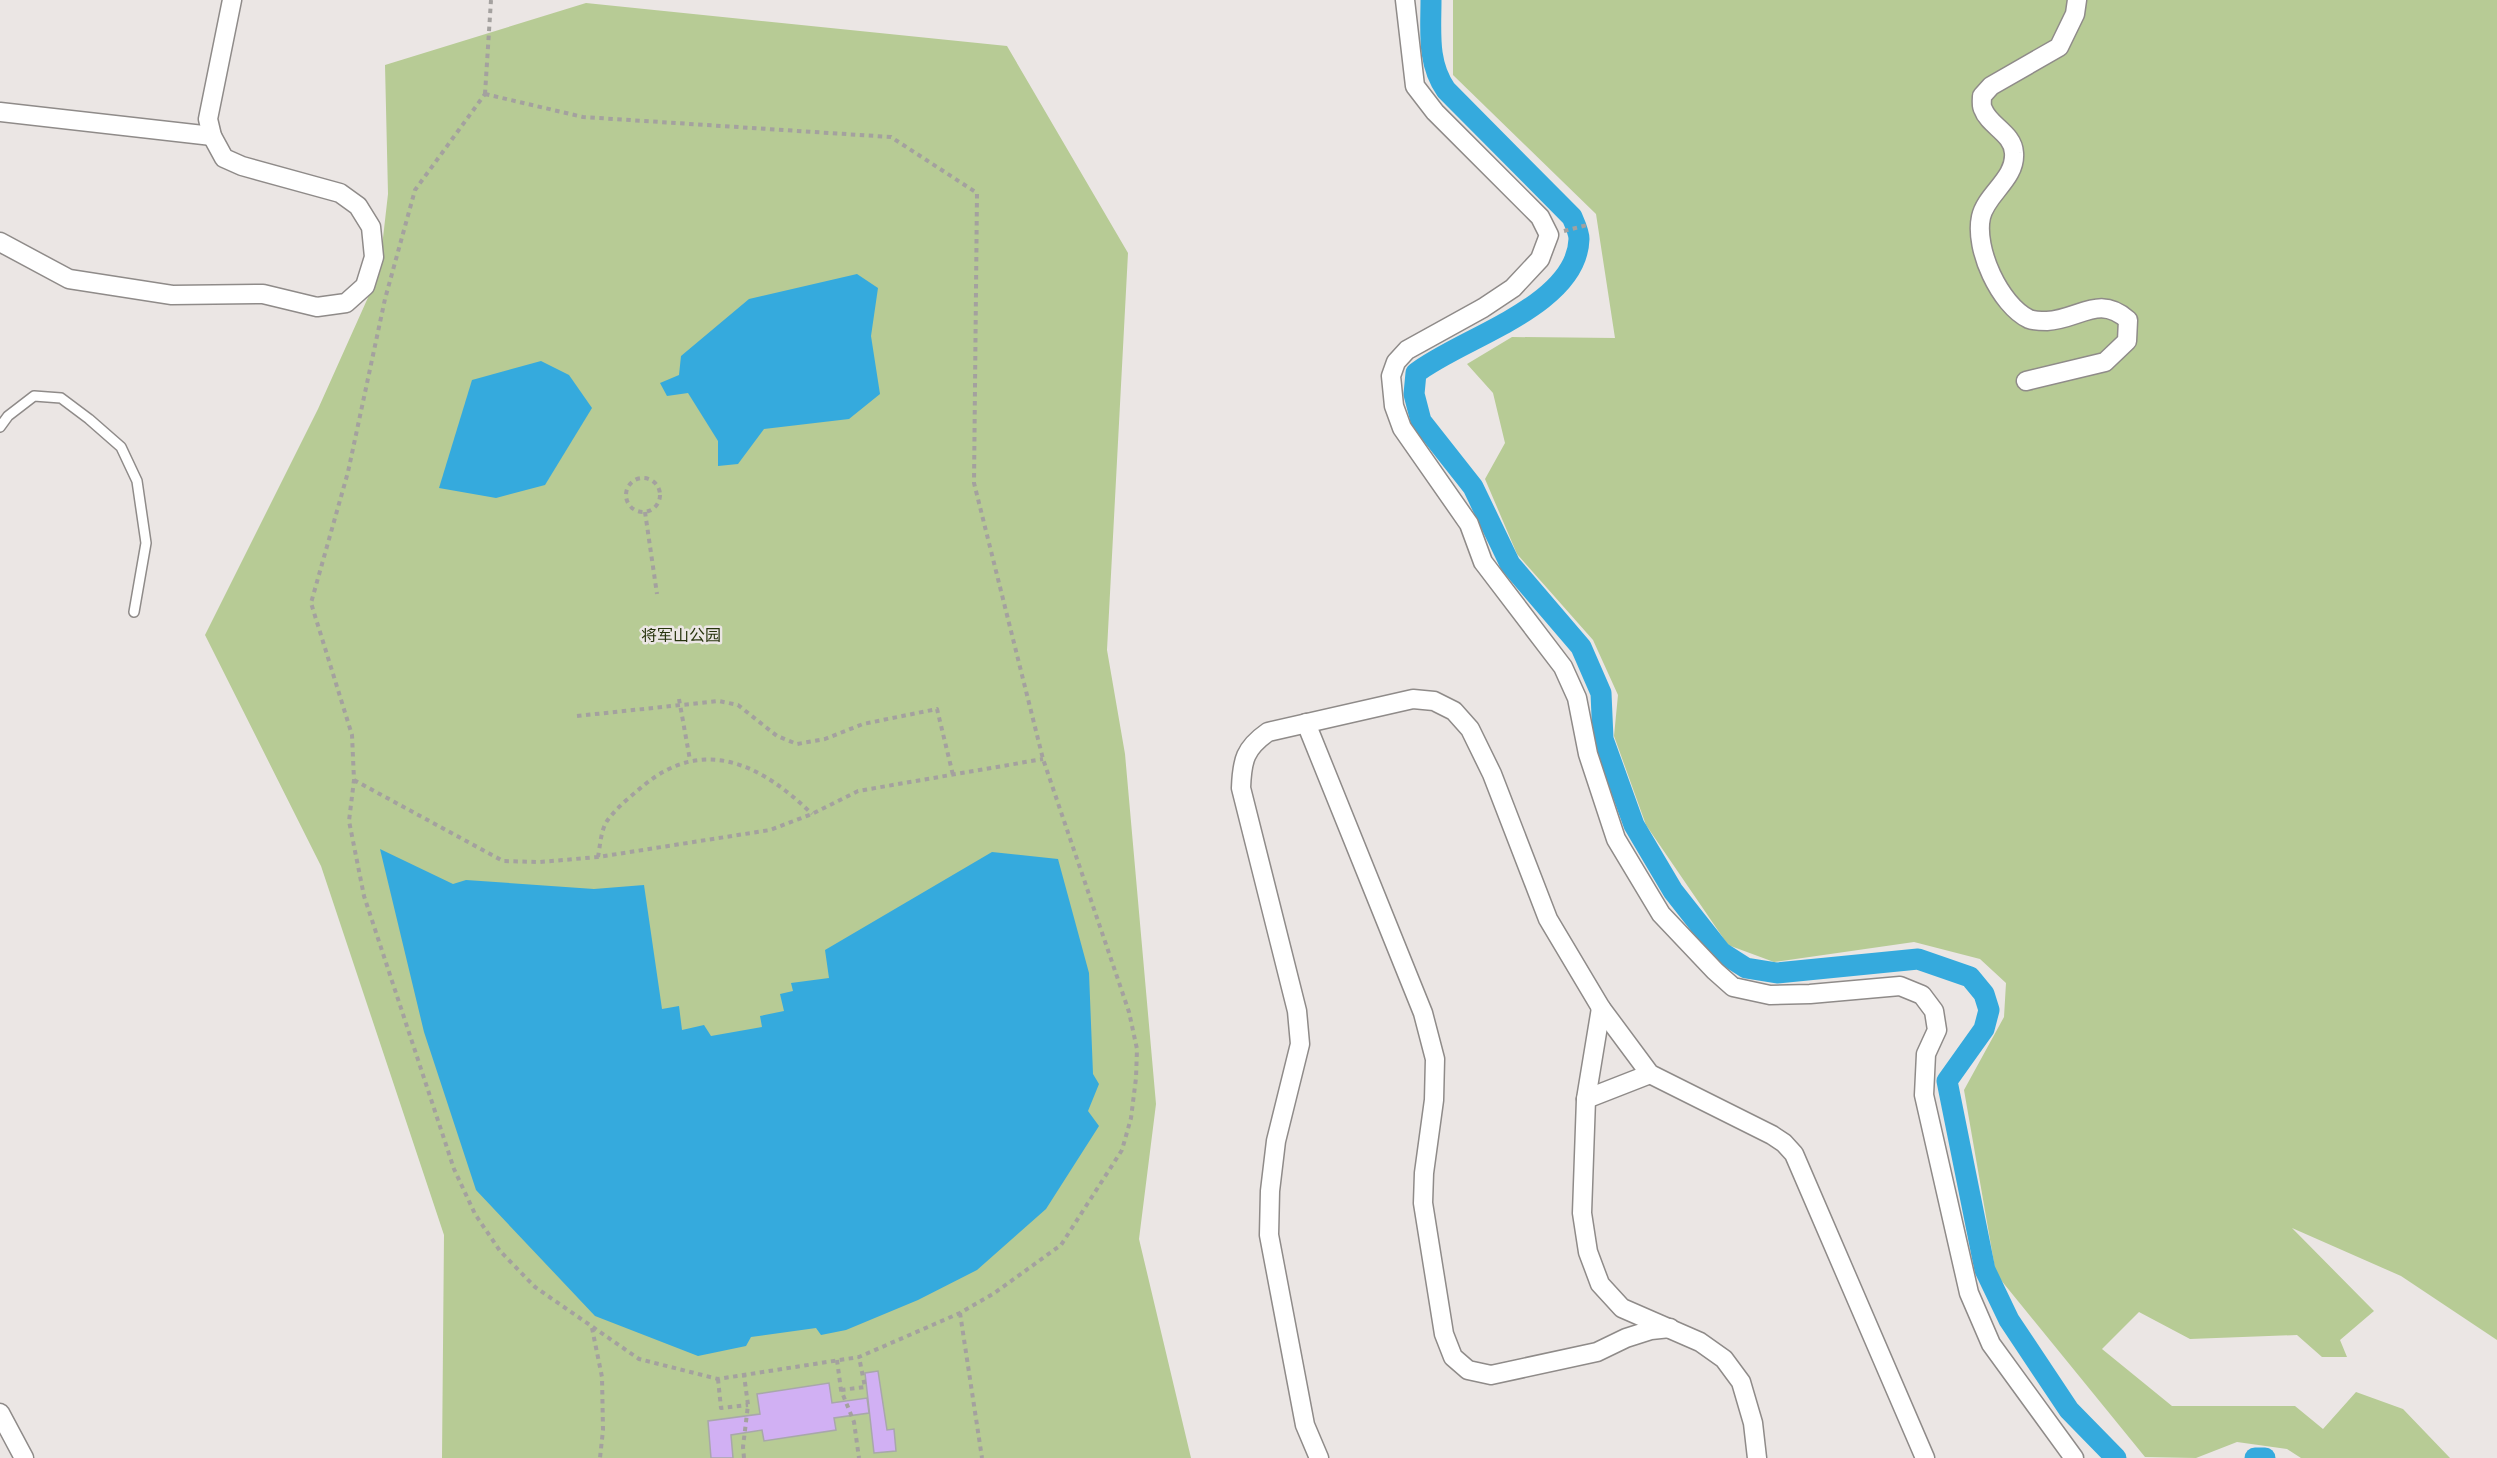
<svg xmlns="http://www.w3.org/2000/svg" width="2497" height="1458" font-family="Ubuntu,'Noto Sans SC',sans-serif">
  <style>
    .green { fill: #b7cb95 }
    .water { fill: #35aadd }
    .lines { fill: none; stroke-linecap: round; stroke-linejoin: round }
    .canal { stroke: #35aadd; stroke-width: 21 }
    .building { fill: #d1b0f3; stroke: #a8a7aa; stroke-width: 1.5 }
    .lane-casing { stroke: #8f8b89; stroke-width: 12 }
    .street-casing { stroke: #8f8b89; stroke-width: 21 }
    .path { stroke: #a4a19f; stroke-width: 4; stroke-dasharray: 4.5 4.5; stroke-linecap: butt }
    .lane { stroke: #fff; stroke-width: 9 }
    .street { stroke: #fff; stroke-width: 18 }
    .labels { text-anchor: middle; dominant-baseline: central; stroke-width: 5; stroke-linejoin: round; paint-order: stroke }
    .park-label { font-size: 16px; fill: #27340d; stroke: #ebe6e4 }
  </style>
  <rect width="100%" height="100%" fill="#ebe6e4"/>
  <g class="green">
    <path d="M1453,0H2497V1340L2401,1276L2292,1228L2374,1311L2340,1340L2347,1357H2322L2297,1335L2190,1339L2139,1312L2102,1349L2172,1406H2295L2323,1429L2356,1392L2403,1409L2450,1458H2301L2287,1449L2237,1442L2196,1458L2145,1457L1996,1274L1964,1090L2004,1017L2006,983L1980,959L1914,942L1774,962L1728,945L1646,825L1614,736L1618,695L1593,640L1517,554L1485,479L1505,443L1493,393L1467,364L1512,337L1615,338L1596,214L1453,75Z"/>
    <path d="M586,3L1007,46L1128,253L1107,650L1125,754L1156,1104L1139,1239L1191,1458H442L444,1235L321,866L205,635L318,409L379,273L388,194L385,65Z"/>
  </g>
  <g class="water">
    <path d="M857,274L878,288L871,336L880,394L849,419L764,429L738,464L718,466V441L688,393L667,396L660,383L679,375L681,356L749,299Z"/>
    <path d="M541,361L569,375L592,408L545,485L496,498L439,488L472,380Z"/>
    <path d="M380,849L453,884L466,880L594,889L644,885L662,1009L679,1006L682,1030L704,1025L711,1036L762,1027L760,1016L784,1011L780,994L793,991L791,983L829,978L825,950L992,852L1058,859L1089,973L1093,1074L1099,1084L1088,1111L1099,1126L1046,1209L977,1270L918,1300L846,1330L821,1335L816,1328L751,1337L746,1346L698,1356L595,1316L476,1190L424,1032Z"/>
  </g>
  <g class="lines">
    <g class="canal">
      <path d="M1431,0C1431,32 1427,63 1446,90L1572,217C1575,224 1579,232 1579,239C1577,307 1460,338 1416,373L1414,394L1421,421L1473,487L1510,564L1581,647L1601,693L1603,739L1634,825L1673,891L1721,952L1746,968L1777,973L1918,959L1970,977L1984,994L1989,1010L1984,1029L1947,1081L1985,1270L2009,1320L2069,1410L2116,1458"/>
      <path d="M2255,1458H2265"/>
    </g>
  </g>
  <g class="building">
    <path d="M878,1371L887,1430L894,1429L896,1451L874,1453L865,1373Z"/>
    <path d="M829,1383L832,1403L867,1398L869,1413L834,1418L836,1430L764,1441L762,1430L731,1435L733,1458H711L708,1421L760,1414L757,1394Z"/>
  </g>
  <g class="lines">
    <defs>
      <path id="lane" d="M0,427L8,416L34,396L61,398L89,419L121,447L137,481L146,543L134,612"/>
      <g id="street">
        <path d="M1405,0L1415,86L1435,112L1540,217L1549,235L1540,259L1513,288L1483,308L1407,350L1396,362L1391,376L1394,406L1402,428L1469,524L1483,562L1563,667L1577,698L1588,754L1616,839L1661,914L1715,971L1733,987L1770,995L1810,994L1900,986L1922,995L1934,1011L1937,1030L1926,1054L1924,1095L1969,1293L1991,1344L2074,1458"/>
        <path d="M0,112L212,136"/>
        <path d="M0,242L69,279L172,295L263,294L317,307L346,303L365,286L374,257L371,227L358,206L340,193L242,166L224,158L212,136L208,119L232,0"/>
        <path d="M2026,381L2105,362L2127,341L2128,320C2099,294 2080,319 2047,321C2042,321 2034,321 2029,319C2000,305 1974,249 1981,217C1986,194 2016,179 2014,153C2013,133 1989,126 1983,109C1981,106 1982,100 1982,96L1991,86L2059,47L2075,14L2077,0"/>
        <path d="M1306,723L1423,1013L1435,1059L1434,1100L1424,1173L1423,1203L1444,1334L1453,1357L1468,1370L1491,1375L1597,1352L1626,1338L1651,1330L1670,1328"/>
        <path d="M1601,1008L1586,1099L1582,1213L1588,1252L1600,1284L1622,1308L1700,1342L1724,1359L1741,1382L1753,1423L1757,1458"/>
        <path d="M1586,1099L1650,1074"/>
        <path d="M0,1413L24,1458"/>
        <path d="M1319,1458L1305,1425L1269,1235L1270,1191L1276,1141L1300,1044L1297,1011L1241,788C1242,760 1245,748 1268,732L1413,699L1434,701L1454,711L1470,729L1492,774L1548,919L1601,1008L1650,1074L1772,1135L1784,1143L1794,1154L1925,1458"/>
      </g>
    </defs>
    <use href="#lane" class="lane-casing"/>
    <use href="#street" class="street-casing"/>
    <g class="path">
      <path d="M485,94L583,117L891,137L977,193L974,483L1043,759L1129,1012L1137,1049L1136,1078L1131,1118L1122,1150L1061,1245L993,1294L960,1313L859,1357L718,1379L639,1359L535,1287L500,1251L475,1214L454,1169L364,896L349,821L354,780L352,735L311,603L348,472L385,299L415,190Z"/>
      <path d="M485,94L491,0"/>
      <path d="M1564,231L1587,225"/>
      <circle cx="643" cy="495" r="17"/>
      <path d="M645,512L657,594"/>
      <path d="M679,699L690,760"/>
      <path d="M577,716L719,701L738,705L777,736L797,744L825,739L863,724L937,709L953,775"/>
      <path d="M354,780L503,861L540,862L598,857L770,830L812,814L858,791L1043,759"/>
      <path d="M598,857C600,846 601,830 607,821C617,807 631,796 643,786C704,735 762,765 812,814"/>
      <path d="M960,1313L982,1458"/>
      <path d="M592,1328L602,1377L603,1430L600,1458"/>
      <path d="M837,1360L841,1390L854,1422L859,1458"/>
      <path d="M718,1379L721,1408L748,1405"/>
      <path d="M841,1390L865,1387L859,1357"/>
      <path d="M744,1458L743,1447L748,1405L744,1375"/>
    </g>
    <use href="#lane" class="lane"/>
    <use href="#street" class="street"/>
  </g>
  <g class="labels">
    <g class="park-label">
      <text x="681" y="635">将军山公园</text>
    </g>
  </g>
</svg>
